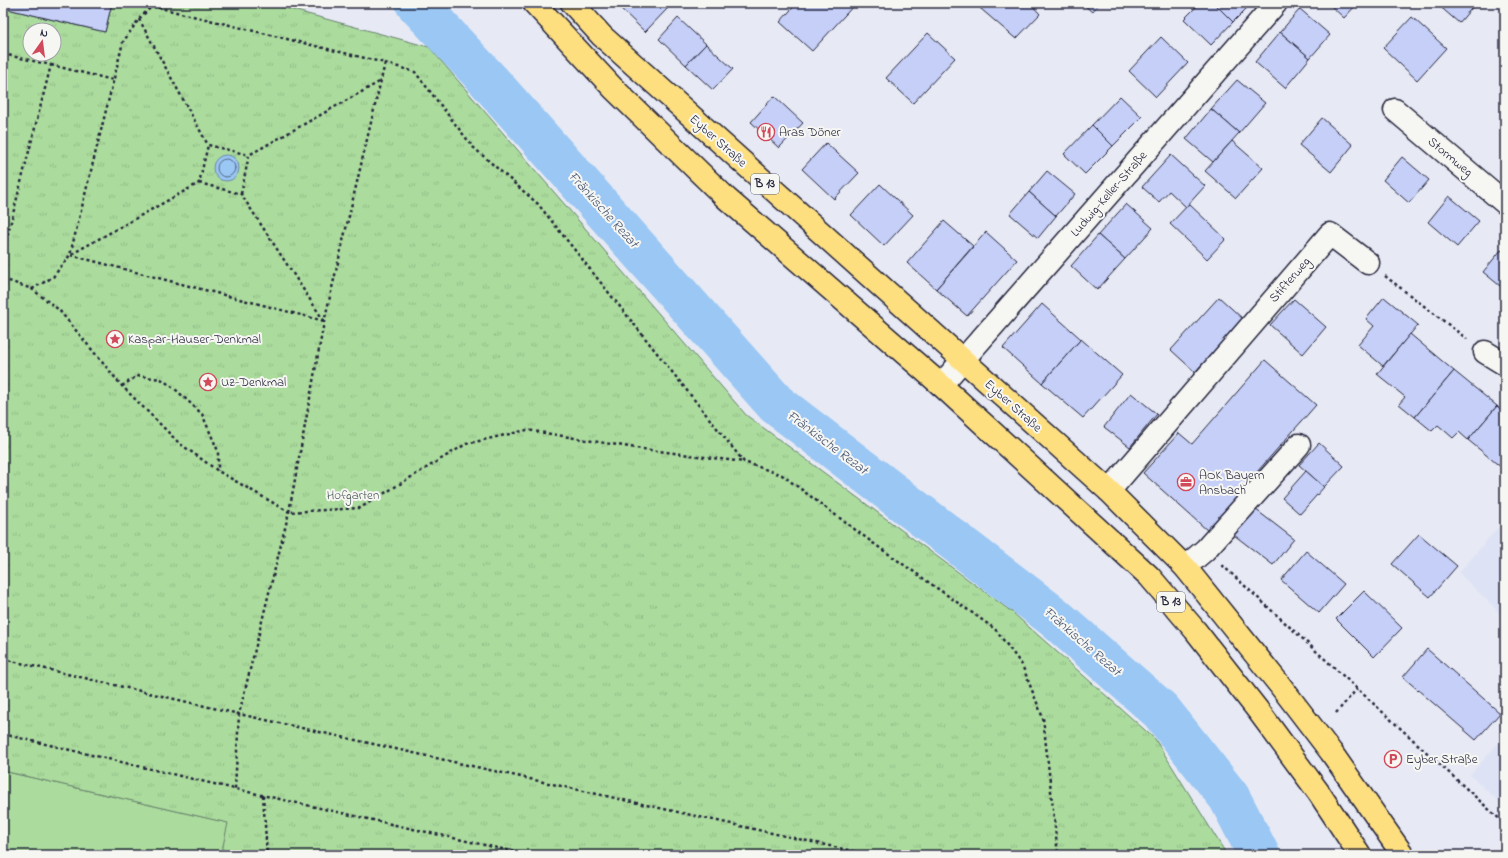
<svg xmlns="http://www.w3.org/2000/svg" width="1508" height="858" font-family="'Indie Flower',sans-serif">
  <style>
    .built { fill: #dde2f5 }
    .green { fill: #abdc9d; stroke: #667f6c }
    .park { fill: url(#park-tufts); stroke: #667f6c; fill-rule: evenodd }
    .water { fill: #9ac7f4; stroke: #6a85aa }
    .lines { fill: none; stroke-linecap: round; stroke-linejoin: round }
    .shore { stroke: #526485; stroke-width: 1 }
    .river { stroke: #9ac7f4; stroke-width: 42 }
    .building { fill: #c5cff7; stroke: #22223b }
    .minor-casing { stroke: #22223b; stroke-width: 25 }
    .major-casing { stroke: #22223b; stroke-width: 25 }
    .path { stroke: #22223b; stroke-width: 2.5; stroke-dasharray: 3 3; stroke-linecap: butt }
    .minor { stroke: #f6f6f2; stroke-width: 22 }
    .major { stroke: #fedf80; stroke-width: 22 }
    .labels { text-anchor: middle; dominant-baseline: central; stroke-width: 4; stroke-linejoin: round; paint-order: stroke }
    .shield { fill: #f6f6f2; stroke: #626272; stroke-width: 1 }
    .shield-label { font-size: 12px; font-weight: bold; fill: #22223b }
    .poi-label { font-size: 13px; fill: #22223b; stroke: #f6f6f2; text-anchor: start }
    .street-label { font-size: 13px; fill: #22223b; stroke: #f6f6f2 }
    .park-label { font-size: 13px; fill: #4b5a58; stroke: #f6f6f2 }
    .water-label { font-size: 14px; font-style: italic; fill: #465472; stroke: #f6f6f2 }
  </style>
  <defs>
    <pattern id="park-tufts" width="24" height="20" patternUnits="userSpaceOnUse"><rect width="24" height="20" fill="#abdc9d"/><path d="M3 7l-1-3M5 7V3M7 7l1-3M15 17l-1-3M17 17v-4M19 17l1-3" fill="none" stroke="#93bc88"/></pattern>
  </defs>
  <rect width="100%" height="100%" fill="#e7eaf4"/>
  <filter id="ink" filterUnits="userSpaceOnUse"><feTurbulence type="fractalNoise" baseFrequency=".025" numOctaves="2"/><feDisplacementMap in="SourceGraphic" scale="8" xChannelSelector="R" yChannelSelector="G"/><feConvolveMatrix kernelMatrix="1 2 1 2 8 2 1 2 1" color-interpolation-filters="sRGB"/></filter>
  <g filter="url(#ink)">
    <g class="built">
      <path d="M1505,519V618L1459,573Z"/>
      <path d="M1505,736V807L1470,775Z"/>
    </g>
    <path class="green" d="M3,771L229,823L221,855H3Z"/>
    <path class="park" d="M112,3H267L429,47L746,415L1012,612L1155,739L1227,855H221L228,823L3,771V8L105,32ZM30,30H54V54H30Z"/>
    <circle class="water" cx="226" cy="168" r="13"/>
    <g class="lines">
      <circle class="shore" cx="226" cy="168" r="9"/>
      <path class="river" d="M416,3L489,81L776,404L1054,617L1161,711L1229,797L1259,855"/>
    </g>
    <g class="building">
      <path d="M3,3H112L105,32L3,8Z"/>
      <path d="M615,3H663L668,8L645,32Z"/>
      <path d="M797,3H856L812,51L780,22Z"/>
      <path d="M974,3H1030L1040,14L1016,39Z"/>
      <path d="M1082,3H1100L1092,12Z"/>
      <path d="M1200,3H1214L1233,22L1211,45L1184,19Z"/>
      <path d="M1214,3H1252L1233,22Z"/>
      <path d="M1328,3H1358L1344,18Z"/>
      <path d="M1436,3H1476L1459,23Z"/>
      <path d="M1300,9L1330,35L1310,58L1280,32Z"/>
      <path d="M1412,17L1446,48L1417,80L1383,48Z"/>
      <path d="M678,18L706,44L686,65L659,39Z"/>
      <path d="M1280,32L1310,58L1285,88L1255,62Z"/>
      <path d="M928,33L955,58L913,103L886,78Z"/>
      <path d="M1161,37L1188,63L1156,97L1129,71Z"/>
      <path d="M706,44L733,69L713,90L686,65Z"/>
      <path d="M1237,80L1265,103L1239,133L1211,109Z"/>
      <path d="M774,96L803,123L779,148L751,122Z"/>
      <path d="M1120,96L1142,117L1113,146L1092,125Z"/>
      <path d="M1211,109L1239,133L1213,162L1186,139Z"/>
      <path d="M1322,118L1353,145L1331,172L1299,145Z"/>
      <path d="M1092,125L1113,146L1085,174L1064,154Z"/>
      <path d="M1232,141L1263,168L1236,198L1205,171Z"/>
      <path d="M826,143L859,173L834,199L802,169Z"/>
      <path d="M1171,155L1205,186L1186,207L1169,191L1159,202L1142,187Z"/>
      <path d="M1402,157L1429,180L1409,203L1383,180Z"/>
      <path d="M1047,171L1075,194L1056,216L1029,192Z"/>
      <path d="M880,184L913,215L884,246L851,215Z"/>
      <path d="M1029,192L1056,216L1038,238L1010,214Z"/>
      <path d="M1449,196L1479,221L1457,247L1428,222Z"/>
      <path d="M1126,204L1153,228L1125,259L1098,235Z"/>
      <path d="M1189,204L1226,239L1207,259L1170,224Z"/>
      <path d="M944,221L973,246L936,289L907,263Z"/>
      <path d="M986,232L1017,260L967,316L936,289Z"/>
      <path d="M1098,235L1125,259L1097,290L1071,266Z"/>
      <path d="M1501,250L1505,253V290L1483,272Z"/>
      <path d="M1219,297L1243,319L1195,372L1171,350Z"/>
      <path d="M1384,297L1418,325L1383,366L1358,345L1374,326L1366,319Z"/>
      <path d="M1294,299L1326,327L1303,354L1270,325Z"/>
      <path d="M1042,304L1081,339L1042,383L1003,348Z"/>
      <path d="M1410,334L1454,371L1415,417L1399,404L1405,397L1377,374Z"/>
      <path d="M1081,339L1122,375L1083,418L1042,383Z"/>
      <path d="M1265,360L1316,405L1242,489L1244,491L1208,531L1143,473L1179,433L1192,444Z"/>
      <path d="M1454,371L1497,406L1468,440L1459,432L1453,438L1438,425L1432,431L1415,417Z"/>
      <path d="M1131,393L1157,414L1130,447L1104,427Z"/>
      <path d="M1497,406L1505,413V464L1502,468L1468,440Z"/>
      <path d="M1319,443L1344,466L1324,487L1299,465Z"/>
      <path d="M1306,471L1324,487L1300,514L1282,498Z"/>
      <path d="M1255,509L1294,539L1273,565L1234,535Z"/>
      <path d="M1419,534L1457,566L1430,597L1392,564Z"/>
      <path d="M1306,551L1344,584L1319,613L1281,580Z"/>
      <path d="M1364,591L1402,628L1374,657L1336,619Z"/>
      <path d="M1427,649L1500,713L1476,740L1403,677Z"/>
    </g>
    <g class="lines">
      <defs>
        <g id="minor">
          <path d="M1395,110L1505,203"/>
          <path d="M1485,352L1503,363L1505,362"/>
          <path d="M941,385L1276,3"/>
          <path d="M1109,491L1330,234L1368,263"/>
          <path d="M1185,567L1205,550L1299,445"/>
        </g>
        <g id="major">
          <path d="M534,3L613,88L726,198L941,385L1149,576L1195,630L1260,713L1319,793L1360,855"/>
          <path d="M572,3L602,36L1109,491L1185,567L1279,684L1331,752L1403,855"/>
        </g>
      </defs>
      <use href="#minor" class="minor-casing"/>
      <use href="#major" class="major-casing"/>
      <g class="path">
        <path d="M152,3V6L139,19L123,42L70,255L324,321"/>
        <path d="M152,6L385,63L324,322L289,512L360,508L466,444L527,430L635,448L744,462"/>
        <path d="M139,19L208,145L249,155"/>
        <path d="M3,54L51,65L3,253"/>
        <path d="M385,63L415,72L473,147L538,204L744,462L782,475L873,543L995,629L1022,665L1043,718L1058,855"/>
        <path d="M51,65L113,80"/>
        <path d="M199,183L241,194L324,321"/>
        <path d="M241,194L249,155L381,81"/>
        <path d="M1385,276L1467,339"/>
        <path d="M3,279L32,289L59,310L122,386L179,443L218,471L289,512L239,714L235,789"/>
        <path d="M32,289L53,277L70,255L199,183L208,145"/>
        <path d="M122,386L137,376L161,379L174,388L202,414L218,451V471"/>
        <path d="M1222,565L1505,824"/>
        <path d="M3,659L239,714L870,855"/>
        <path d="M1336,713L1357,689"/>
        <path d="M3,734L235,789L529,855"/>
        <path d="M263,795L267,855"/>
      </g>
      <use href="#minor" class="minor"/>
      <use href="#major" class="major"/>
    </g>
  </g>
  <defs>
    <symbol id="restaurant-ring" viewBox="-11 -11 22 22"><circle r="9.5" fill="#f6f6f2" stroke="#d1495b" stroke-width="1.5"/><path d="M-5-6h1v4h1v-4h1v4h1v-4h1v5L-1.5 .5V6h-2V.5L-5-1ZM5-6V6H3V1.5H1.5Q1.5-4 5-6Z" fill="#d1495b"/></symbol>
    <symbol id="sight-ring" viewBox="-11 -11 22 22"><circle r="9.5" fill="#f6f6f2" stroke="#d1495b" stroke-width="1.5"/><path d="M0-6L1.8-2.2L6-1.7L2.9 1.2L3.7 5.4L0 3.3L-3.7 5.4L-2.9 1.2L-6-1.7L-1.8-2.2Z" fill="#d1495b"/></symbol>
    <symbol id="office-ring" viewBox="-11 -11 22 22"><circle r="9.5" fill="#f6f6f2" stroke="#d1495b" stroke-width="1.5"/><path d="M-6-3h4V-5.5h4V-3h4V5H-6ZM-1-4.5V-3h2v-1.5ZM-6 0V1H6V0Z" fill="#d1495b"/></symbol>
    <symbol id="parking-ring" viewBox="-11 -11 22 22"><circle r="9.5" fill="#f6f6f2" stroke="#d1495b" stroke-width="1.5"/><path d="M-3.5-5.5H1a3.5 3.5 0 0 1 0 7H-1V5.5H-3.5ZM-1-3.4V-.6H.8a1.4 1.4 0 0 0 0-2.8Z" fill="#d1495b"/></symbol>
  </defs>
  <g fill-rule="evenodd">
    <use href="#restaurant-ring" x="756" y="122" width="20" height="20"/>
    <use href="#sight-ring" x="105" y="329" width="20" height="20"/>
    <use href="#sight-ring" x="198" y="372" width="20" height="20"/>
    <use href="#office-ring" x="1176" y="472" width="20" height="20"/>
    <use href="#parking-ring" x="1383" y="749" width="20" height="20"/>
  </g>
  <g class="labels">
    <g class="shield">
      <rect x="751" y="174" width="28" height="20" rx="3"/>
      <rect x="1157" y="592" width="28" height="20" rx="3"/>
    </g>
    <g class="shield-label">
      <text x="765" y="184">B 13</text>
      <text x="1171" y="602">B 13</text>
    </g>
    <g class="poi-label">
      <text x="779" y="132">Aras Döner</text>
      <text x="128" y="339">Kaspar-Hauser-Denkmal</text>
      <text x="221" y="382">Uz-Denkmal</text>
      <text x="1199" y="475">AOK Bayern<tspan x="1199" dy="15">Ansbach</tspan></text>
      <text x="1406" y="759">Eyber Straße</text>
    </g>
    <g class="street-label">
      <text transform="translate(718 141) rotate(42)">Eyber Straße</text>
      <text transform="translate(1450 157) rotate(40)">Stormweg</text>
      <text transform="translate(1109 194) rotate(-49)">Ludwig-Keller-Straße</text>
      <text transform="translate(1290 280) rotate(-49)">Stifterweg</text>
      <text transform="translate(1013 406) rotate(42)">Eyber Straße</text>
    </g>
    <g class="park-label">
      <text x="353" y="495">Hofgarten</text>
    </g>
    <g class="water-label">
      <text transform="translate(603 210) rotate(48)">Fränkische Rezat</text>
      <text transform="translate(827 443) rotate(37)">Fränkische Rezat</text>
      <text transform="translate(1082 642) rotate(41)">Fränkische Rezat</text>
    </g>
  </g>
  <rect width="1508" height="858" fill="none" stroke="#f6f6f2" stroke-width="16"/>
  <rect x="8" y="8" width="1492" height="842" fill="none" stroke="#22223b" stroke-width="1.5" filter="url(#ink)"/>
  <g transform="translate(42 42) rotate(14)"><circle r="19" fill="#f6f6f2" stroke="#a1a1a9"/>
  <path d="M0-3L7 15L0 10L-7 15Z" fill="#d1495b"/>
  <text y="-6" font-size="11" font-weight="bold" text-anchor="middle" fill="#22223b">N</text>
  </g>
</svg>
